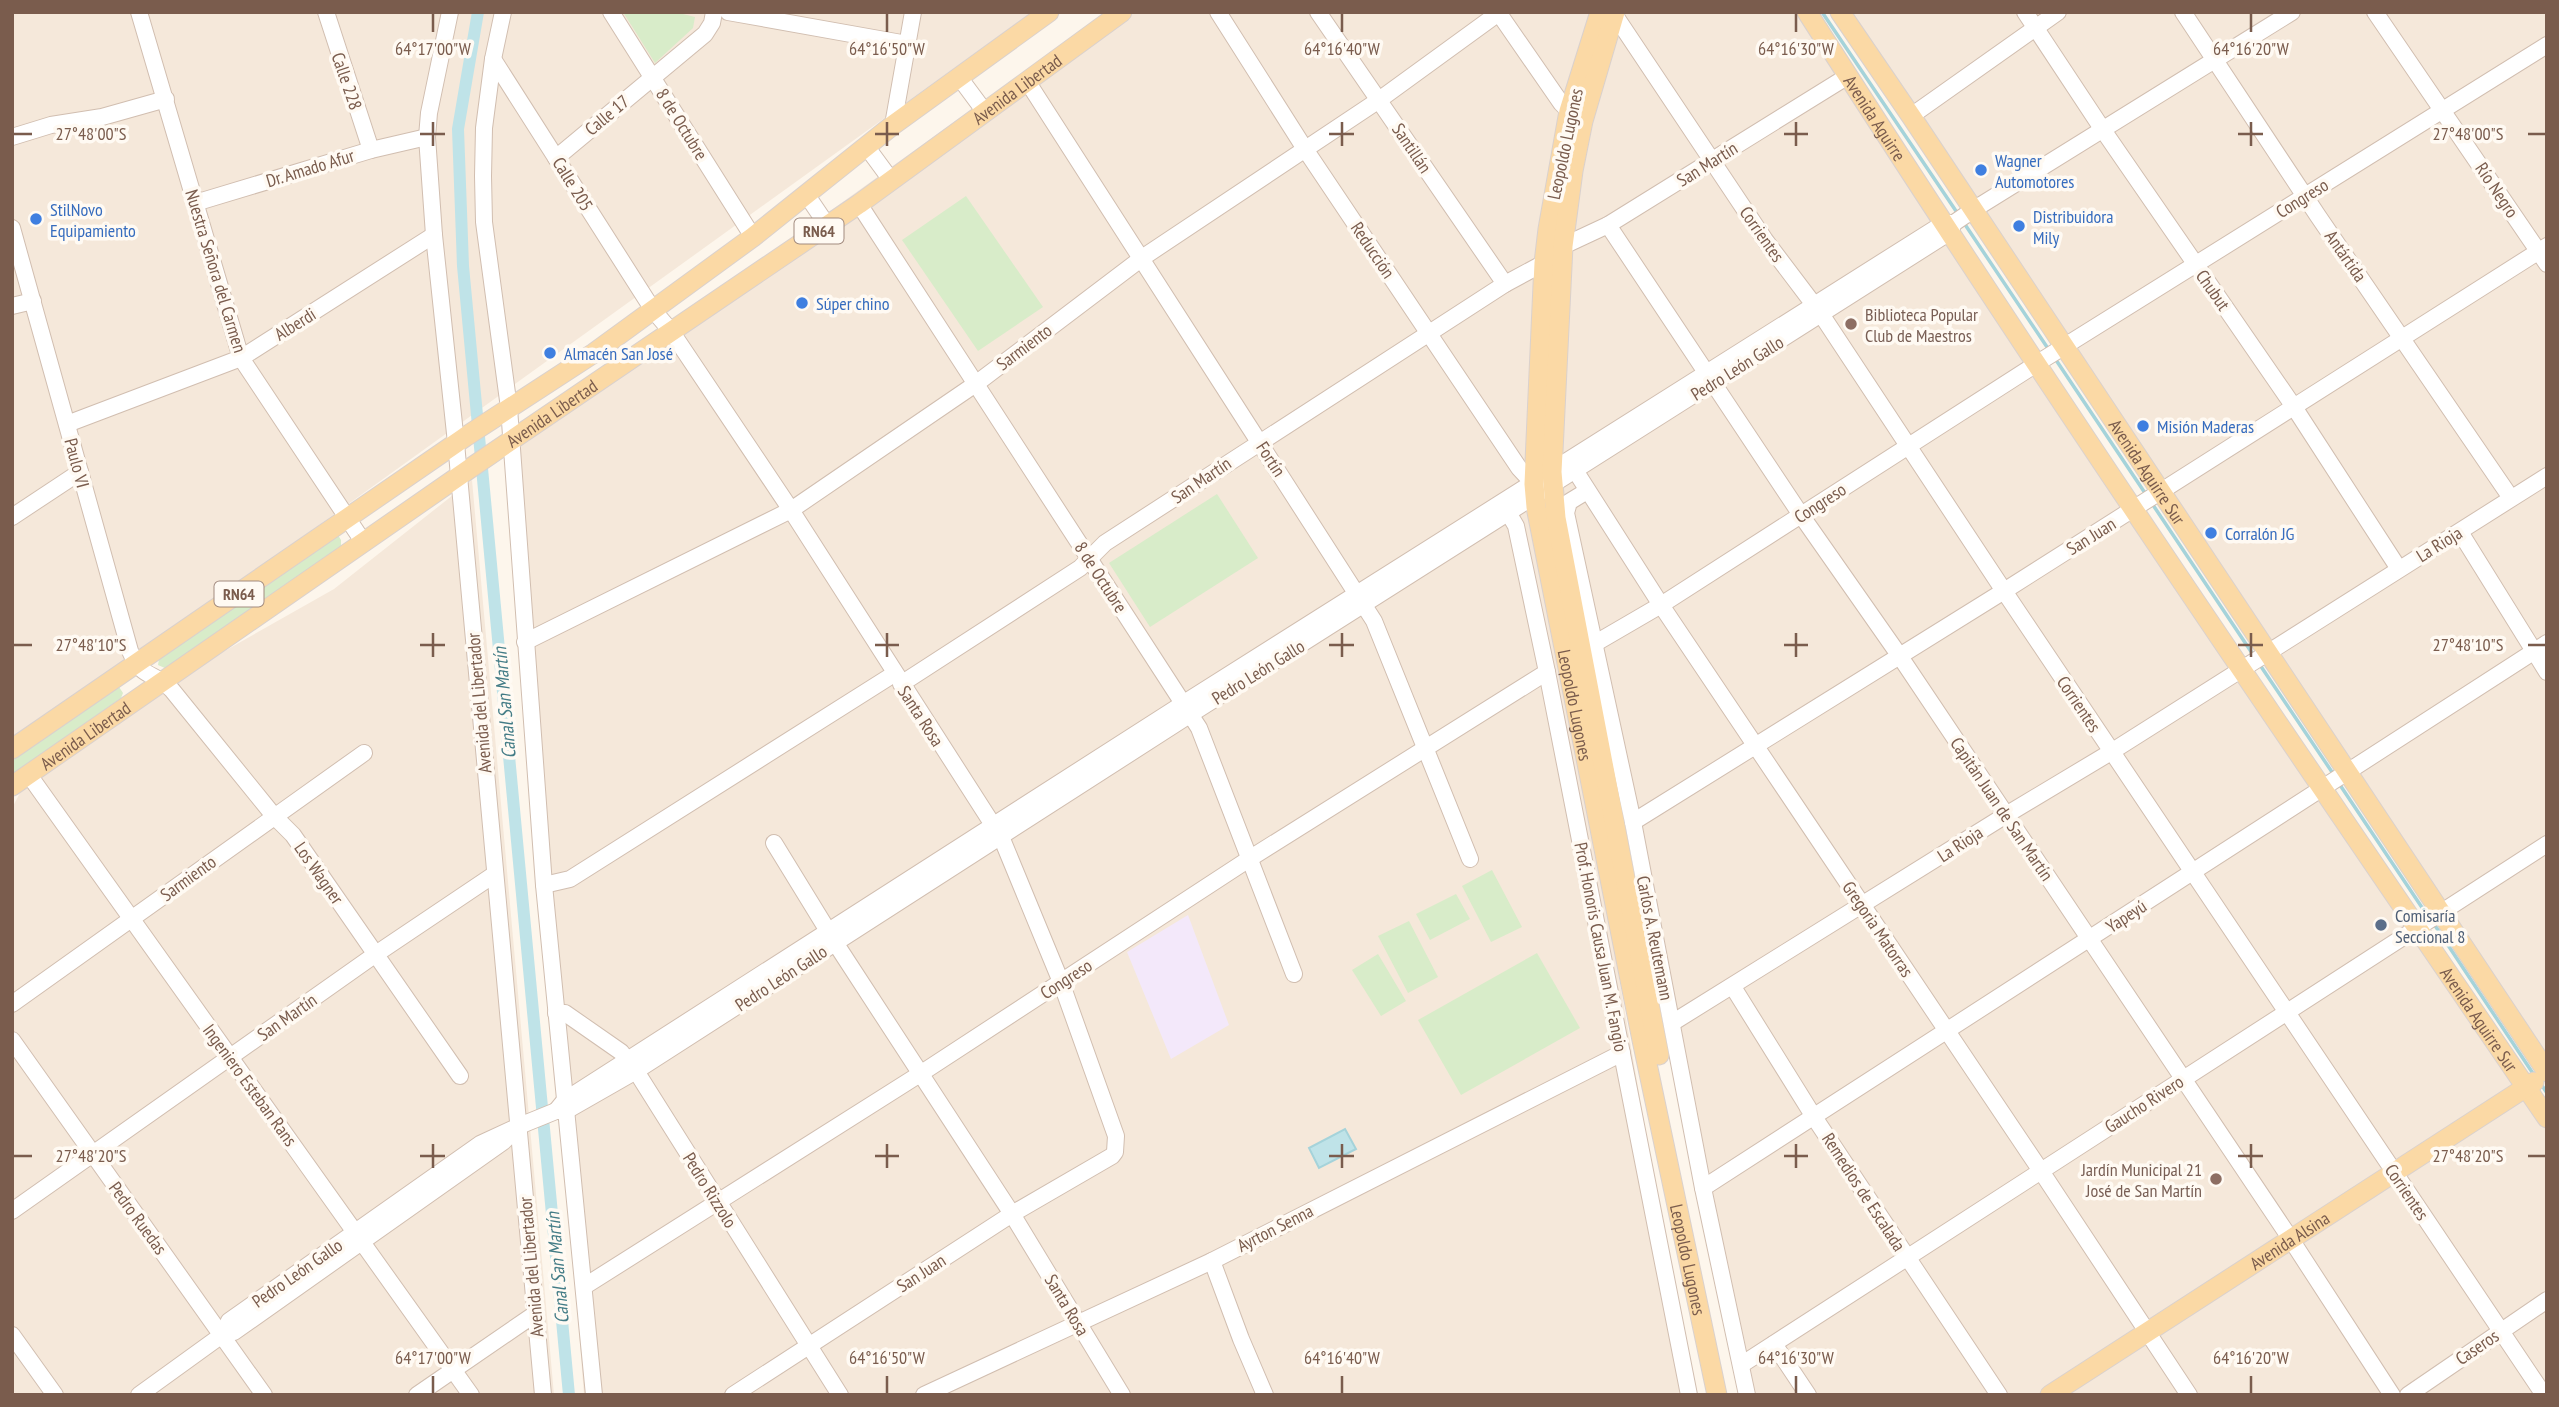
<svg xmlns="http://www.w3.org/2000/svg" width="2559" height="1407" font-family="'PT Sans Narrow',sans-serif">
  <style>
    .residential { fill: #f5e8da }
    .education { fill: #f3e8fa }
    .green { fill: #d8ecc9 }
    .water { fill: #bfe3e8; stroke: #a5d3da; stroke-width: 2 }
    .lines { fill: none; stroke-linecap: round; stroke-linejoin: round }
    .stream { stroke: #a5d3da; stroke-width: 3.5 }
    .canal { stroke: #bfe3e8; stroke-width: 12 }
    .minor-casing { stroke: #d1beb0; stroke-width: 18 }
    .major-casing { stroke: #dad1cd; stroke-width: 21 }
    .minor { stroke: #fff; stroke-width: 16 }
    .major { stroke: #fbd9a5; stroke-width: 19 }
    .ticks { fill: none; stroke: #7a5c4d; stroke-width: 2.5 }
    .shop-dot { fill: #3f7fe0; stroke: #fffaf3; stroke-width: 2.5 }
    .education-dot { fill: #8d6e63; stroke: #fffaf3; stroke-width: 2.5 }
    .service-dot { fill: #5c6f8a; stroke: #fffaf3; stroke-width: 2.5 }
    .labels { text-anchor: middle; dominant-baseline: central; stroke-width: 7; stroke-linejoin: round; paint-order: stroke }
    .shield { fill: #fffaf3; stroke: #a28b7f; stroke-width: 2 }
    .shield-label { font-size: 16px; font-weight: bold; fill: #7a5c4d }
    .street-label { font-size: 18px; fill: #7a5c4d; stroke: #fffaf3 }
    .shop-label { font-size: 18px; fill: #366cbe; stroke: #fffaf3; text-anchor: start }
    .education-label { font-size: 18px; fill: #785e54; stroke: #fffaf3; text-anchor: start }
    .service-label { font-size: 18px; fill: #4e5e75; stroke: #fffaf3; text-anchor: start }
    .water-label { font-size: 19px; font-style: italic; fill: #437c86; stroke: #fffaf3 }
    .ticks-label { font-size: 18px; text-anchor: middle; fill: #7a5c4d; stroke: #fffaf3; stroke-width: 7; stroke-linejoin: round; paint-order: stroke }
  </style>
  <rect width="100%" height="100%" fill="#fdf6ec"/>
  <g class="residential">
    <path d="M12,12H1032L12,746Z"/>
    <path d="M1107,12H1600L1534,484L1691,1395H584L510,441Z"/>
    <path d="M1624,12H1804L2547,1129V1395H1753L1552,472L1583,121Z"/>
    <path d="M1830,12H2293L1974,208Z"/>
    <path d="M2296,12H2547V1063L1977,211Z"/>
    <path d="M472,480L554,1395H12V808L29,776L184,674L334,589Z"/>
  </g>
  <path class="education" d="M1188,915L1229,1025L1171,1059L1127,952Z"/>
  <g class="green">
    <path d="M623,12H675L695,17L693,28L655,63Z"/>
    <path d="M966,196L1043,307L978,351L902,240Z"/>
    <path d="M1217,494L1258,558L1150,627L1109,563Z"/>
    <path d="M338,535L341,540V547L167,669L158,665L159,659Z"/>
    <path d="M113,687H119L123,693L121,698L12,775V759Z"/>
    <path d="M1492,870L1522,927L1491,942L1462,886Z"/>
    <path d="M1456,894L1470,919L1430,940L1416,914Z"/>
    <path d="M1409,921L1438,977L1408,993L1378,936Z"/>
    <path d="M1537,953L1580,1028L1461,1095L1418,1020Z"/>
    <path d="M1378,954L1406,1001L1381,1016L1352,970Z"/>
  </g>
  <path class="water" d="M1345,1129L1356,1149L1319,1168L1309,1148Z"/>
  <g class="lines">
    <g class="stream">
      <path d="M1822,12L1958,214"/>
      <path d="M1964,223L2049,350"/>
      <path d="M2054,357L2147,496"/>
      <path d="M2151,502L2254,656"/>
      <path d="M2260,665L2334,775"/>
      <path d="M2338,782L2427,915"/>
      <path d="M2434,924L2534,1075"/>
      <path d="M2541,1084L2547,1093"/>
    </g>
    <path class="canal" d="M478,12L458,129L463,266L569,1395"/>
    <defs>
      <g id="minor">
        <path d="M139,12L241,358L364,543"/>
        <path d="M326,12L371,150"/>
        <path d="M450,12L429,113L427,137L434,235L456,443L543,1395"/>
        <path d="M503,12L493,59L484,128L483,176L484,222L509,408L544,885L594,1395"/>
        <path d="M611,12L753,237"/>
        <path d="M728,12L907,44"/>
        <path d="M1218,12L1305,149L1519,468L1534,484"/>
        <path d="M1318,12L1505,284"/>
        <path d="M1498,12L1561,103L1569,111"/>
        <path d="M2025,12L2103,130L2294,407L2399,569"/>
        <path d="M2183,12L2318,216L2511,498"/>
        <path d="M2375,12L2547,264"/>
        <path d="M1614,14L1765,240L1821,314L2004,591L2544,1395"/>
        <path d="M493,59L653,310L671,331L791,510L1002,839L1061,982L1116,1136L1115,1152L1112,1156L1012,1214L733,1395"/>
        <path d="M959,77L985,112"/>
        <path d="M1027,81L1374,621L1470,859"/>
        <path d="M1911,116L2058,12"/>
        <path d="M893,125L913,12"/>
        <path d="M12,137L51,125L102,117L166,99"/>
        <path d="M866,146L891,180"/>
        <path d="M556,158L705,34L712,23L714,12"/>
        <path d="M806,194L827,225"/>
        <path d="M195,203L371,150L427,137"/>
        <path d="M859,204L1199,728L1294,974"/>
        <path d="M1953,223H1944L1184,703L565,1100L556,1111H566L636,1071L1191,714L1950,232L1954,223L1973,210L2292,12"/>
        <path d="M1608,225L1801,515L1899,655L2290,1238L2392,1395"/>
        <path d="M12,228L130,651C143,681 153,670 172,690L274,816L293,835L460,1076"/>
        <path d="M1563,246L1608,225L1848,76"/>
        <path d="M12,306L33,301"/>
        <path d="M67,424L241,358L434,235"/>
        <path d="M1571,464L1661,605L2041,1171L2189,1395"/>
        <path d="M1587,491L1569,502L1566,513L1633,822L1703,1188L1747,1395"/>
        <path d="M1503,504L1516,526L1547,672L1689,1395"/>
        <path d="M12,517L80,472"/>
        <path d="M2460,532L2547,672"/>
        <path d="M525,642L791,510L977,383L1142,258L1379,100L1500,12"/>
        <path d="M1594,644L1661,605L2044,359L2547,45"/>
        <path d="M901,684L1080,568L1105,543L1505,284L1544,263"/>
        <path d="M29,775L471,1395"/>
        <path d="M1633,822L2004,591L2547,246"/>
        <path d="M774,843L836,944L1012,1214L1122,1395"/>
        <path d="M544,885L570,879L894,674"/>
        <path d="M1733,987L1814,1117L1999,1395"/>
        <path d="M12,1004L364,753"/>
        <path d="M556,1013H565L621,1052L636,1071L840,1395"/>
        <path d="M1672,1023L2006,815L2111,752L2547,476"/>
        <path d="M12,1040L264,1395"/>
        <path d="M519,1126L556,1111"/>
        <path d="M1703,1188L2547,643"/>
        <path d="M12,1211L376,954L495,874"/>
        <path d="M1212,1261L1241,1339L1265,1395"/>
        <path d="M585,1286L920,1074L1249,859L1547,672"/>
        <path d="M12,1335L55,1395"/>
        <path d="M1774,1344L1808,1395"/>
        <path d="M1741,1365L2547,844"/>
        <path d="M139,1395L222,1335L234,1332L503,1142L519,1126L480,1144L229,1321L222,1335"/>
        <path d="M417,1395L535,1314"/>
        <path d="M924,1395L1212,1261L1622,1053"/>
        <path d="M2408,1395L2547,1300"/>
      </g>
      <g id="major">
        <path id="s1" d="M1600,12L1569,111L1548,229L1544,263L1534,484L1536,507L1642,1040L1717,1395"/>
        <path d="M1615,12L1583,121L1573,171L1563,246L1552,472L1556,518L1659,1055"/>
        <path id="s2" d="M1807,12C2046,386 2297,752 2547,1118"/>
        <path id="s3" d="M1840,12L1911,116L2547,1072"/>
        <path d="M12,749L465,437L594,353L753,237L893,125L1049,12"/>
        <path id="s4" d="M12,786L472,467L859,204L1122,12"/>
        <path id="s5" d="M2050,1395L2534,1082"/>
      </g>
    </defs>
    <use href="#minor" class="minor-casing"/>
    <use href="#major" class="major-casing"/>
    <use href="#minor" class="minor"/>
    <use href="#major" class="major"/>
  </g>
  <path class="ticks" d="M433,14V32M887,14V32M1342,14V32M1796,14V32M2251,14V32M433,122V146M887,122V146M1342,122V146M1796,122V146M2251,122V146M14,134H32M420,134H445M875,134H899M1329,134H1354M1784,134H1808M2238,134H2263M2528,134H2545M433,633V657M887,633V657M1342,633V657M1796,633V657M2251,633V657M14,645H32M420,645H445M875,645H899M1329,645H1354M1784,645H1808M2238,645H2263M2528,645H2545M433,1144V1168M887,1144V1168M1342,1144V1168M1796,1144V1168M2251,1144V1168M14,1156H32M420,1156H445M875,1156H899M1329,1156H1354M1784,1156H1808M2238,1156H2263M2528,1156H2545M433,1376V1393M887,1376V1393M1342,1376V1393M1796,1376V1393M2251,1376V1393"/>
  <g class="shop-dot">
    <circle cx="1981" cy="170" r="7"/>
    <circle cx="36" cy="219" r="7"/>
    <circle cx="2019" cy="226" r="7"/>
    <circle cx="802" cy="303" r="7"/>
    <circle cx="550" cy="353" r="7"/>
    <circle cx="2143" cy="426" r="7"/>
    <circle cx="2211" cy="533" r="7"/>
  </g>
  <g class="education-dot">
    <circle cx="1851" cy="324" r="7"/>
    <circle cx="2216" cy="1179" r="7"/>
  </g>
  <circle class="service-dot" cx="2381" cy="925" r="7"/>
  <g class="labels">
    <g class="shield">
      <rect x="794.5" y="218.5" width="49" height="25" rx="5"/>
      <rect x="214.5" y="581.5" width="49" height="25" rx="5"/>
    </g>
    <g class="shield-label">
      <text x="819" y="231">RN64</text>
      <text x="239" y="594">RN64</text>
    </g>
    <g class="street-label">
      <text transform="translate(347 81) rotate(71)">Calle 228</text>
      <text stroke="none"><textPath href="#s4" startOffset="1223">Avenida Libertad</textPath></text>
      <text transform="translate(607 115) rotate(-40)">Calle 17</text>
      <text stroke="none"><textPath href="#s2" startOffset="126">Avenida Aguirre</textPath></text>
      <text transform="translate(682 124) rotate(58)">8 de Octubre</text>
      <text transform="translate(1565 144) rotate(-78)">Leopoldo Lugones</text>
      <text transform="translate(1412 148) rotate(56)">Santillán</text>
      <text transform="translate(1707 164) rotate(-32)">San Martín</text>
      <text transform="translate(310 168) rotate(-17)">Dr. Amado Afur</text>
      <text transform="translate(573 184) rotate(58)">Calle 205</text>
      <text transform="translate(2497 190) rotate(56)">Río Negro</text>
      <text transform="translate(2302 198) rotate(-32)">Congreso</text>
      <text transform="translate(1762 234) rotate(55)">Corrientes</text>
      <text transform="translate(1373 250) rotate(56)">Reducción</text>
      <text transform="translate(2346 256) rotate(55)">Antártida</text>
      <text transform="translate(216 271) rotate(73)">Nuestra Señora del Carmen</text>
      <text transform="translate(2213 290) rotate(55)">Chubut</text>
      <text transform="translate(295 324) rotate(-32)">Alberdi</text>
      <text transform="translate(1024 347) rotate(-37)">Sarmiento</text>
      <text transform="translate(1737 368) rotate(-32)">Pedro León Gallo</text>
      <text stroke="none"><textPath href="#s4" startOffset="656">Avenida Libertad</textPath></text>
      <text transform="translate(1271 459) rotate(57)">Fortín</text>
      <text transform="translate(77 463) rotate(75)">Paulo VI</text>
      <text stroke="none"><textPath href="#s3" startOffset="553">Avenida Aguirre Sur</textPath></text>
      <text transform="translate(1201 480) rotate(-34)">San Martín</text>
      <text transform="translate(1820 503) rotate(-33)">Congreso</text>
      <text transform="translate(2091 536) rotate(-32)">San Juan</text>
      <text transform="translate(2439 544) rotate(-32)">La Rioja</text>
      <text transform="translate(1101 577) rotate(57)">8 de Octubre</text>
      <text transform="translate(1258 672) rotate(-32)">Pedro León Gallo</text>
      <text transform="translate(479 703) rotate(-95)">Avenida del Libertador</text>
      <text transform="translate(2079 704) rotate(56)">Corrientes</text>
      <text stroke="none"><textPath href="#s1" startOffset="704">Leopoldo Lugones</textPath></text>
      <text transform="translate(921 716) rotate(57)">Santa Rosa</text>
      <text stroke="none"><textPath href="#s4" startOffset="89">Avenida Libertad</textPath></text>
      <text transform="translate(2002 809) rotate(56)">Capitán Juan de San Martín</text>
      <text transform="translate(1960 844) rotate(-33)">La Rioja</text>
      <text transform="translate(319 873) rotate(55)">Los Wagner</text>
      <text transform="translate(188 878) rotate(-36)">Sarmiento</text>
      <text transform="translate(2126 916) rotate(-33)">Yapeyú</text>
      <text transform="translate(1878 929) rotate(56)">Gregoria Matorras</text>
      <text transform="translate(1655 938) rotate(79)">Carlos A. Reutemann</text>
      <text transform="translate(1601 947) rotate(79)">Prof. Honoris Causa Juan M. Fangio</text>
      <text transform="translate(781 978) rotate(-33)">Pedro León Gallo</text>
      <text transform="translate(1066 979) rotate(-33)">Congreso</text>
      <text transform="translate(287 1017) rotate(-35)">San Martín</text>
      <text stroke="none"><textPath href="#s2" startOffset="1211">Avenida Aguirre Sur</textPath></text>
      <text transform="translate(250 1085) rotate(54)">Ingeniero Esteban Rans</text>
      <text transform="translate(2144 1104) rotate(-33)">Gaucho Rivero</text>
      <text transform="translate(710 1190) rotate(58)">Pedro Rizzolo</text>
      <text transform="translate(1864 1192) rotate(57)">Remedios de Escalada</text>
      <text transform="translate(2407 1192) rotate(56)">Corrientes</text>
      <text transform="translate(138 1218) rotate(54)">Pedro Ruedas</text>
      <text transform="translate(1275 1228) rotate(-27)">Ayrton Senna</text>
      <text stroke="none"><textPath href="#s5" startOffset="285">Avenida Alsina</textPath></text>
      <text stroke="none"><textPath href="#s1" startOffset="1270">Leopoldo Lugones</textPath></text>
      <text transform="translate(531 1267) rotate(-95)">Avenida del Libertador</text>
      <text transform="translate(297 1273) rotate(-35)">Pedro León Gallo</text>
      <text transform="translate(921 1273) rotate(-33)">San Juan</text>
      <text transform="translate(1067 1305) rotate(59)">Santa Rosa</text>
      <text transform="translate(2477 1347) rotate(-34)">Caseros</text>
    </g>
    <g class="shop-label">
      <text x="1995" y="160">Wagner<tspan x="1995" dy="21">Automotores</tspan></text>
      <text x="50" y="209">StilNovo<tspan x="50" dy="21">Equipamiento</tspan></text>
      <text x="2033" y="216">Distribuidora<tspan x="2033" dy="21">Mily</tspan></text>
      <text x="816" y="303">Súper chino</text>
      <text x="564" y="353">Almacén San José</text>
      <text x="2157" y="426">Misión Maderas</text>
      <text x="2225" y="533">Corralón JG</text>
    </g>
    <g class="education-label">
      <text x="1865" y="314">Biblioteca Popular<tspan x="1865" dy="21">Club de Maestros</tspan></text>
      <text x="2202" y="1169" text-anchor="end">Jardín Municipal 21<tspan x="2202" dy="21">José de San Martín</tspan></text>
    </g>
    <g class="service-label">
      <text x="2395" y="915">Comisaría<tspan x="2395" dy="21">Seccional 8</tspan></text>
    </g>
    <g class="water-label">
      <text transform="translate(504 703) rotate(-95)">Canal San Martín</text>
      <text transform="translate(557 1268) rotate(-95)">Canal San Martín</text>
    </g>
  </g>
  <g class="ticks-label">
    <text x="433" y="55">64°17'00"W</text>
    <text x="887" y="55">64°16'50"W</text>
    <text x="1342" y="55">64°16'40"W</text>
    <text x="1796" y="55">64°16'30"W</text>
    <text x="2251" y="55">64°16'20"W</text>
    <text x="91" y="140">27°48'00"S</text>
    <text x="2468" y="140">27°48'00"S</text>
    <text x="91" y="651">27°48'10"S</text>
    <text x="2468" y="651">27°48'10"S</text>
    <text x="91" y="1162">27°48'20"S</text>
    <text x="2468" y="1162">27°48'20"S</text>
    <text x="433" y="1364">64°17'00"W</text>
    <text x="887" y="1364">64°16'50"W</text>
    <text x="1342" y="1364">64°16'40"W</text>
    <text x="1796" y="1364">64°16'30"W</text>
    <text x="2251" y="1364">64°16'20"W</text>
  </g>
  <rect width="2559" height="1407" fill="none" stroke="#7a5c4d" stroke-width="28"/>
</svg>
